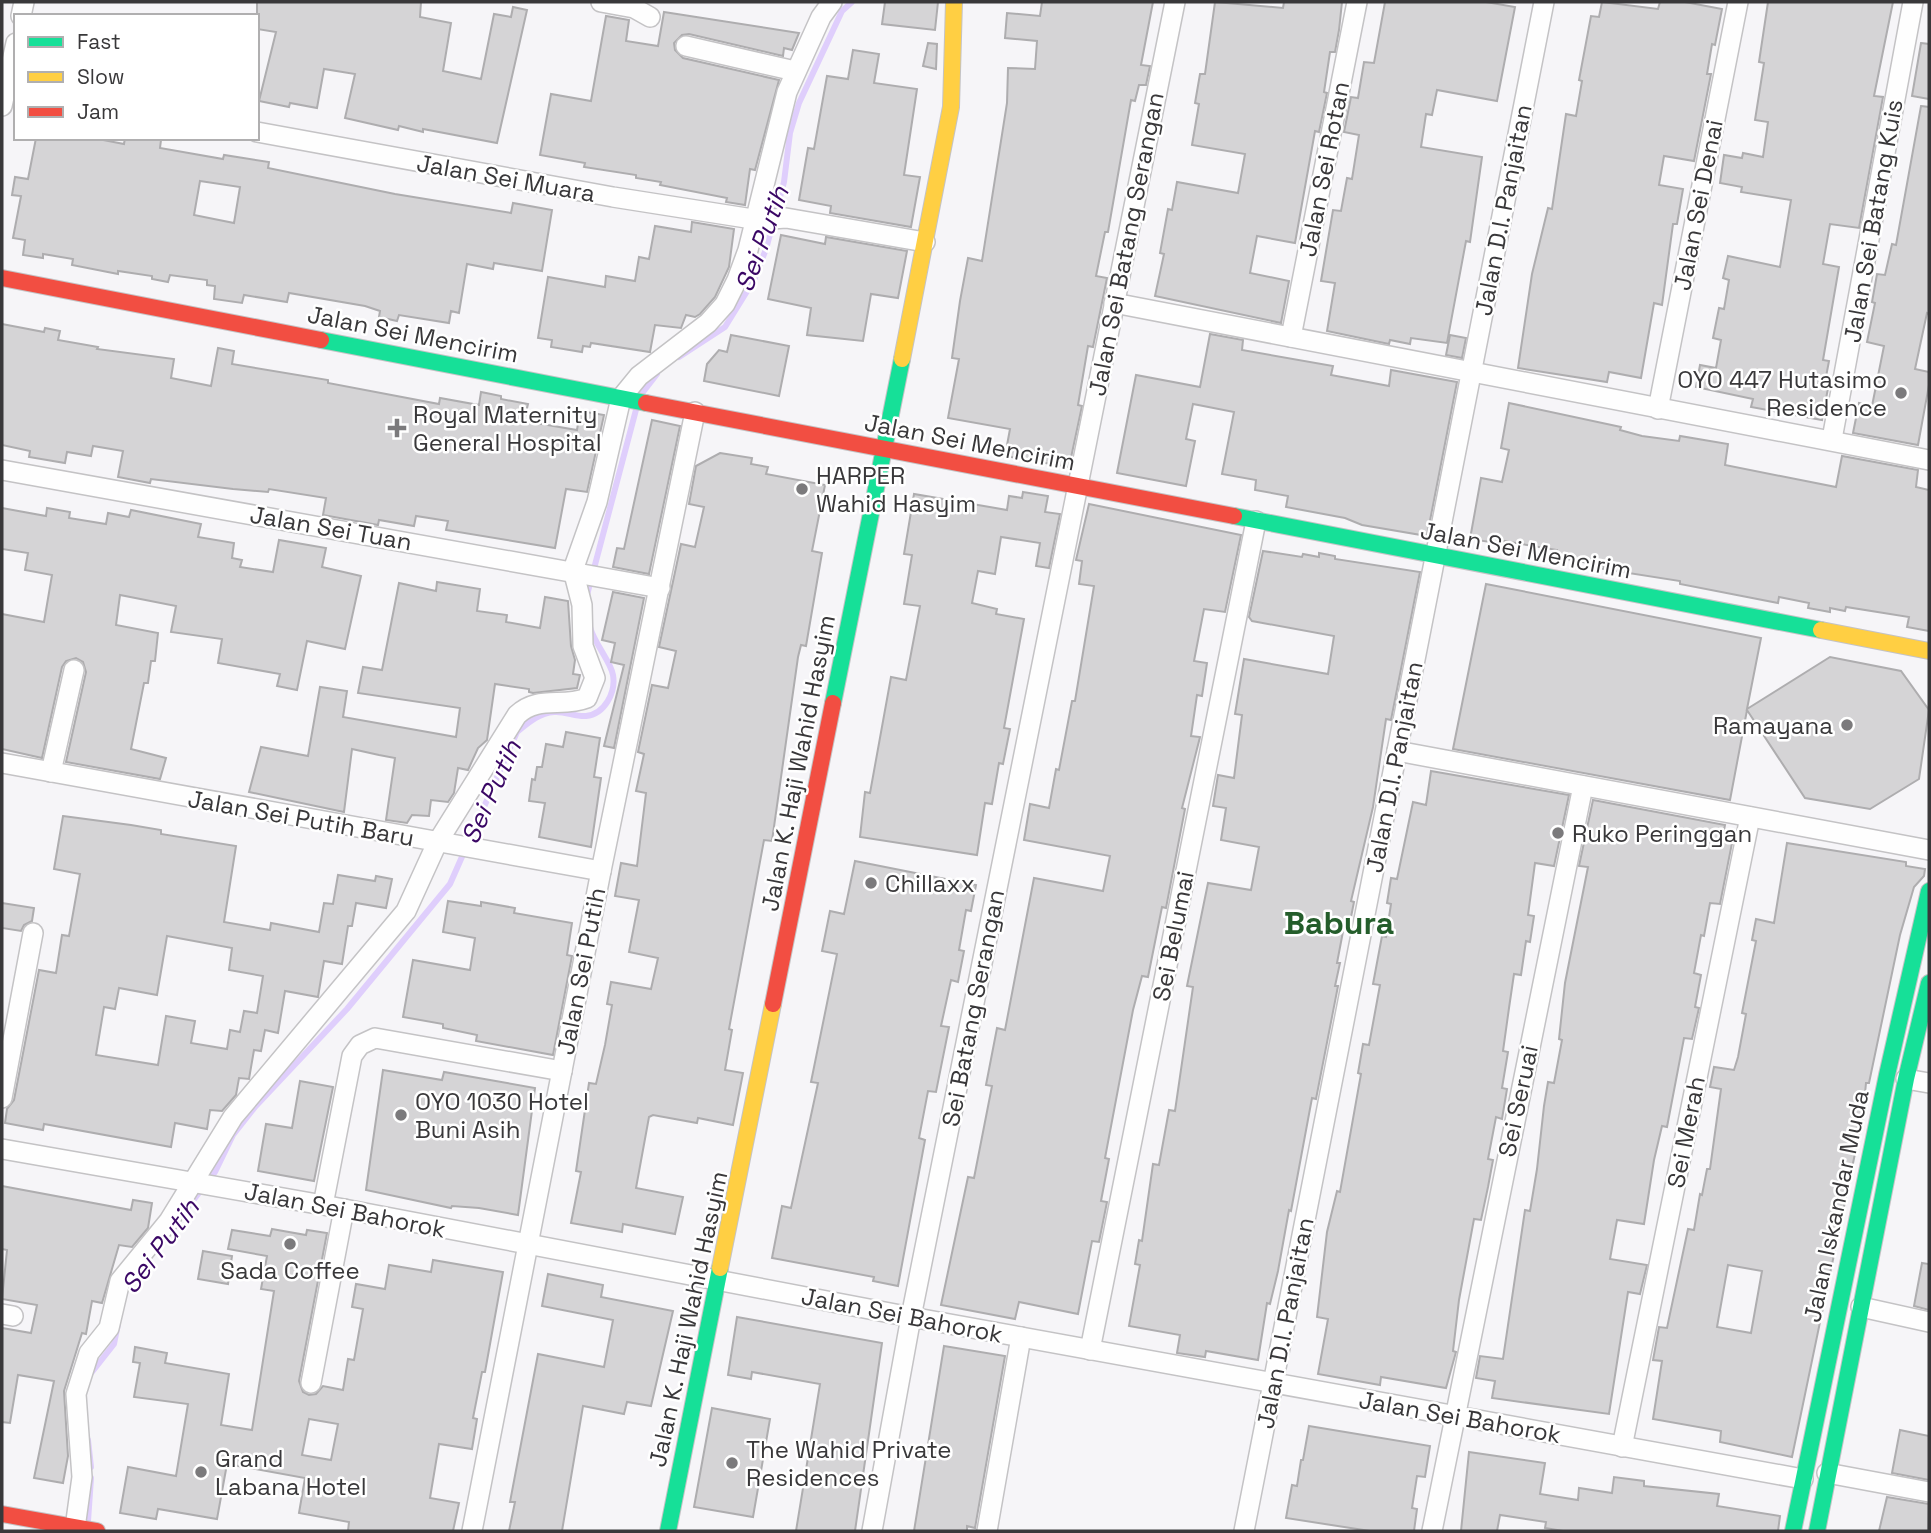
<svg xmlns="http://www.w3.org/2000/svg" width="1931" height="1533" font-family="'Space Grotesk',sans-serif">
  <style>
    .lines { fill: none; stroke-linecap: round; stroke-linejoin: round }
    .stream { stroke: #dfcefc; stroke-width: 6 }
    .building { fill: #d5d4d6; stroke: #aeadaf; stroke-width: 2; fill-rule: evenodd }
    .street-casing { stroke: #c4c3c5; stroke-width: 22 }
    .fast-casing { stroke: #c4c3c5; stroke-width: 18 }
    .slow-casing { stroke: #c4c3c5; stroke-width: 18 }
    .jam-casing { stroke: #c4c3c5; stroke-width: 18 }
    .street { stroke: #fefefe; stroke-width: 19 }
    .fast { stroke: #16e098; stroke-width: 16 }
    .slow { stroke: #ffcf43; stroke-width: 16 }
    .jam { stroke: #f24e42; stroke-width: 16 }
    .poi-dot { fill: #7b7a7c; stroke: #fff; stroke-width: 2.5 }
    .labels { text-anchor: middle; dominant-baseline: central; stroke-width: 5; stroke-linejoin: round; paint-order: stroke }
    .street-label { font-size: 24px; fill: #39383a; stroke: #fff }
    .poi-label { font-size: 24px; fill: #39383a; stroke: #fff; text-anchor: start }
    .water-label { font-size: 26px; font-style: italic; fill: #3a0765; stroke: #fff }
    .district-label { font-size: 32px; font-weight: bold; fill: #245d2b; stroke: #fff }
  </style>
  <rect width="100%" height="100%" fill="#f6f5f8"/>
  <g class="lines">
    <g class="stream">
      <path d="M679,357L725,327L754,280L766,249L784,182L790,133L799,103L842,11L852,2"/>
      <path d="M640,396L657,374"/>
      <path d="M587,595L637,406"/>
      <path d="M185,1211L215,1172L233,1135L255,1107L347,1009L450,884L517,732C528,723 539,713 554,712C565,711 576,717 586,716C605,714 616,692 613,675C611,662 594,643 590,627"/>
      <path d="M92,1372L114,1344L118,1324"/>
      <path d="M88,1440L91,1467"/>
      <path d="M88,1521L91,1478"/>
    </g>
  </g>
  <g class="building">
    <path d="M257,2H421L420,17L451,23L443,71L481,79L494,14L511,17L513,7L527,10L497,143L423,129V132L399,126L398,130L345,118L355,74L324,69L317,108L290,103L289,107L259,101L276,32L257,29Z"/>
    <path d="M885,2H938L935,30L882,24Z"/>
    <path d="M1042,2H1153L1141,65L1150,66L1146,85H1139L1135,101L1131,100L1108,232H1105L1096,276L1107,278L1093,347L1088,346L1078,405L1082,406L1069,467L1005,456L1010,429L948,418L959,359L952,358L960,301L968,258L982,261L1007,103L1008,68L1035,69L1037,41L1005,38L1007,13L1040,16Z"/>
    <path d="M1215,2L1283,8L1284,2H1342L1339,30L1335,52H1330L1324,92L1327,93L1319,132L1315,131L1295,243L1257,236L1250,273L1289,281L1281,323L1155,296L1164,254L1160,253L1168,209L1172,210L1177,182L1238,193L1245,154L1192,145L1199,104L1195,103L1200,74H1205Z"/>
    <path d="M1385,2H1486L1515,7L1497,101L1437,90L1432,115L1426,114L1421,147L1482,157L1470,242L1466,241L1447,343L1411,338L1410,344L1390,340L1389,344L1327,331L1335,283L1321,281L1333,210L1341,211L1347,178L1352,179L1359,135L1344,132L1351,97L1358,98L1364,62L1374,63Z"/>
    <path d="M1602,2L1658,9L1660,2H1685L1722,9L1715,45L1712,44L1707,74H1711L1694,161L1664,156L1659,185L1683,189L1677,224H1673L1662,305L1654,303L1641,378L1609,372L1607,382L1518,368L1532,274L1548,208L1552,209L1566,114L1576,116L1582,81L1579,80L1591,16L1599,17Z"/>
    <path d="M1768,2H1893L1874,96L1883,97L1859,228L1830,224L1823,264L1839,267L1823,360L1829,361L1825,382L1829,383L1822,420L1751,407L1753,399L1696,387L1700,365L1716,368L1721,340L1713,338L1719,308L1724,309L1729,280L1723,278L1728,256L1780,267L1791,200L1741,192L1742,187L1720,183L1724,155L1742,158L1743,153L1763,157L1768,122L1755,120L1764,63L1759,62Z"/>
    <path d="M664,12L799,33L792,50L784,48L783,56L689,34L682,35L674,43L675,50L683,58L779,80L755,170L750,169L745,205L726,202L727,198L660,185L661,182L636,178V175L584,167L585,163L540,155L551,94L591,101L606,16L629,20L626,41L658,46Z"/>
    <path d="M928,43L937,44L936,69L923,66Z"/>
    <path d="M1921,43L1929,44V99L1912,96Z"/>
    <path d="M853,50L879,54L874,83L917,89L904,175L920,177L911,227L830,213L831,206L799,200L808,148L814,149L827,76L848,79Z"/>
    <path d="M1921,106L1929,107V314L1927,313L1915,369L1929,372V385L1918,445L1853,433L1859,403L1872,406L1884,346L1867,342L1875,303L1872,302L1877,274L1885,275L1892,244L1896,245Z"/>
    <path d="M36,138H93L124,144L125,138H153L161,140L160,148L223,159L224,155L269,162L268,168L395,194L511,213L513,203L552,210L542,271L494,263L493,269L467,264L459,313L451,311L449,323L399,315L397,321L379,317L380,311L365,306L289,293L287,302L244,295L242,303L214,299L215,286L207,285V280L170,275L168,282L152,279V276L118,271V274L72,265L73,259L43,254V258L23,255L25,240L13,238L21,196L12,195L15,177L28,179ZM200,181L240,187L234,223L194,215Z"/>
    <path d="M692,222L734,229L729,267L715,297L700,314L695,317L686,315L681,328L655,325L650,352L591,343L590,347L583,346L582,352L551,347L552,340L538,338L548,277L605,287L606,276L635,281L639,257L649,259L655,226L691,232Z"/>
    <path d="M781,235L825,244L826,237L907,251L898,298L871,294L863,341L807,335L811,308L768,299Z"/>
    <path d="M2,324L44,332L45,328L60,331L58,340L98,347L97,349L174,359L171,378L211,386L218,348L234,351L232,364L328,380V383L439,404L440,398L479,405L481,392L501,396V399L528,404L524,421L577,430L580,411L604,415L587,492L566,489L555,548L446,530L448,521L416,516L414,526L379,520L378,525L323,515L326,498L269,489L268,492L233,489L151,479L150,483L118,477L123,451L93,446L91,456L67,452L65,463L29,457L30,451L2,445Z"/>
    <path d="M1210,334L1243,340L1242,350L1333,366L1331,375L1389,386L1391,370L1457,382L1427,536L1362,525L1345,518L1286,507L1288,496L1255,490L1256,480L1222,474L1234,412L1193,404L1186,439L1195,441L1186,486L1117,473L1136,375L1200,387Z"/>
    <path d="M731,335L789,346L779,396L704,381L707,364L719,350L727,352Z"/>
    <path d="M1450,335L1466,338L1462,358L1446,355Z"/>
    <path d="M1509,403L1621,427L1620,430L1642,436L1679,441L1680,436L1728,444L1725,465L1836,487L1842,456L1918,470L1916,487L1929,490V631L1907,627L1909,617L1846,607L1845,611L1830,608V612L1808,608L1809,603L1779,597L1778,603L1680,584V581L1603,569L1604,566L1556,557L1557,550L1504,541L1503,544L1470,539L1481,478L1502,482L1509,450L1501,448Z"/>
    <path d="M652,420L680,426L649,574L613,567L617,548L624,549Z"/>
    <path d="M720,453L752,458L751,464L768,467L766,474L825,485L812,551L822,553L806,646L801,645L798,657L772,841L764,840L729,1029L732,1030L725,1070L743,1073L733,1125L698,1118L697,1123L653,1115L649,1117L636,1188L683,1197L675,1234L623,1224L622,1232L571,1223L581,1172L576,1171L589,1083L596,1084L605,1045L612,1005L607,1004L611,982L651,989L658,958L629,952L639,900L615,896L621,863L637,866L646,793L636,791L644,754L638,752L652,685L668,688L676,651L659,647L681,544L695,547L704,507L689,504L696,466Z"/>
    <path d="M1023,492L1048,496L1045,512L1060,514L1049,568L1036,566L1040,543L1001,537L995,574L978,571L972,603L997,609L996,614L1024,619L1004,728L1010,729L1003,764L999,763L992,804L985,803L977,855L860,837L865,792L870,793L891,677L906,680L920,606L904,604L912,555L904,554L914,494L1007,510L1009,496L1022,498Z"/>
    <path d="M1089,504L1241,535L1225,612L1204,609L1194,661L1207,663L1202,696L1197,695L1191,736L1200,737L1182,808L1185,809L1166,908L1162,907L1148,977L1142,976L1133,1010L1105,1158L1109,1159L1101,1201L1107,1202L1099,1242L1092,1241L1078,1314L1019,1302L1015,1319L941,1305L968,1177L974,1178L992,1086L986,1085L997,1028L1005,1030L1034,878L1103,891L1110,856L1024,840L1030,804L1049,808L1056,769L1059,770L1072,701H1075L1094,586L1079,584L1082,561L1076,560Z"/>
    <path d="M2,508L46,516L47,508L70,512L69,518L106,524L108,513L129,517L131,510L201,524L198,537L234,543L232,558L242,560L240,567L273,572L279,540L326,548L322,567L361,576L345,649L307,641L297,690L277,686L280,674L218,663L222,639L171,632L176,606L120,595L116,625L158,633L155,661H151L148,683H144L131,749L166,758L160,779L66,762L86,672L83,662L76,658L66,661L62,667L42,758L2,749V614L44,622L52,575L25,570L28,553L2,549Z"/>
    <path d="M1263,551L1302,557L1303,554L1319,557V553L1335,556V559L1420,572L1391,720L1386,719L1373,807L1351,901L1354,902L1350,922L1345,921L1337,963H1340L1335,986H1338L1316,1099L1312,1098L1291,1211L1289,1210L1278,1271L1270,1304L1267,1303L1258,1360L1206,1351L1205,1357L1177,1353L1180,1335L1129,1326L1140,1265L1135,1264L1139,1240L1142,1241L1153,1164L1159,1165L1169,1110L1175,1111L1193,987L1187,986L1208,883L1251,890L1259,847L1221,840L1226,808L1213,806L1218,775L1234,778L1242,715L1235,714L1244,659L1328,674L1334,636L1252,621L1249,617Z"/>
    <path d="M437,582L480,589L477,611L507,615L506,622L540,628L545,597L568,601L571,646L575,660L573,674L580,675L577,688L533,693L529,692V689L495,684L487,740L478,748L468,770L458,768L454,793L448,802L431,800L429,816L412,815L407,823L386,820L395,758L379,755L352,749L344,812L249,792L261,747L308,756L320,687L347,691L343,717L456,737L460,708L358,693L363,667L382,670L399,583L436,591Z"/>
    <path d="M1486,584L1761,638L1747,709L1830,657L1901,671L1929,710L1919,779L1870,809L1805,798L1747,710L1730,800L1453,749Z"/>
    <path d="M613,592L644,598L614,748L604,746L624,665L611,662L615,643L602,640Z"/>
    <path d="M566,732L600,738L594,777L601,778L591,847L539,837L545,803L529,801L532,779L535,780L537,767H542L546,744L563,747Z"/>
    <path d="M1431,771L1569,795L1554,866L1535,863L1528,915L1534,916L1530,942L1526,941L1521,975L1514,974L1509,1008L1503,1051L1508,1052L1502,1088L1507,1089L1502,1119L1496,1117L1488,1159L1493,1160L1488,1187L1481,1220L1474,1219L1459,1300L1453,1351L1456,1352L1446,1388L1381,1377L1380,1385L1318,1374L1328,1319L1317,1317L1327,1232L1337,1191L1340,1192L1361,1074L1358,1073L1363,1044L1369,1045L1380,985L1373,984L1382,936L1386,937L1391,904L1387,903L1391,878L1397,879L1413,802L1426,805Z"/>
    <path d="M1593,800L1725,825L1723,835L1733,838L1720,904L1710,903L1704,936L1701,935L1694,973L1701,975L1695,1007L1699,1008L1692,1039L1684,1038L1667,1127L1662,1126L1654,1160L1644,1224L1617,1220L1610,1259L1647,1265L1640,1294L1628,1292L1609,1414L1492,1398L1495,1381L1476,1378L1480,1356L1503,1359L1525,1210L1530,1211L1537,1169L1544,1106L1548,1082L1554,1083L1562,1040L1559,1039L1565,983L1588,867L1579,866Z"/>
    <path d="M63,816L131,825L161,830V834L236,846L224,922L270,930L271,923L319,932L324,903L333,904L338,875L375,881L376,876L392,879L386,908L356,903L352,926H348L342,964L324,961L318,997L285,991L278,1033L265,1030L261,1051L254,1050L249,1079L239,1078L236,1095L222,1111L210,1110L207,1129L175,1123L171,1147L44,1124L43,1130L5,1123L7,1109L14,1100L39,970L56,973L62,935L69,936L80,874L54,869ZM167,936L232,948L229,970L263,976L257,1013L244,1011L240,1032L230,1030L227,1049L191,1043L195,1021L166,1016L158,1065L96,1055L104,1007L115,1009L119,988L157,995Z"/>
    <path d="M1787,843L1906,862V866L1925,869L1924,876L1914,887L1900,935L1869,1083H1866L1863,1115L1792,1457L1720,1442L1721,1431L1653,1419L1662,1361L1653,1360L1659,1327L1667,1328L1688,1229L1694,1230L1700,1194L1702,1195L1707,1169H1710L1721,1089L1710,1087L1714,1067L1734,1070L1738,1057L1746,1014L1742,1013L1756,941L1752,940L1756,919L1774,923ZM1728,1265L1762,1271L1751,1333L1717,1327Z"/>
    <path d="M855,861L976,885L971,911L966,910L959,950L964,951L958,982L951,980L941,1026L949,1027L936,1092L928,1091L919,1138L925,1140L898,1286L873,1281L874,1277L772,1258L782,1206L791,1208L818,1083L811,1082L837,954L822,951L830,911L844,914Z"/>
    <path d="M448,901L481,906V902L515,908L514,913L572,923L567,955L572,956L553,1055L476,1041L477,1035L443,1028V1024L403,1017L413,960L470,970L475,938L443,932Z"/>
    <path d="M2,903L34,908L32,921L24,925L21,931L2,928Z"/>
    <path d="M383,1070L442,1080L444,1072L535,1088L518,1215L479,1208L452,1206L451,1208L366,1190Z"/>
    <path d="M300,1081L333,1087L314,1181L258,1171L266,1124L292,1128Z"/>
    <path d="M2,1186L131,1210L133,1200L152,1203L148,1228L132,1247L119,1245L102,1303L92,1301L86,1334L82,1333L64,1391L68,1456L63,1483L34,1478L54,1381L18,1375L10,1423L2,1422V1328L31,1333L37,1305L2,1299L7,1250L2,1249Z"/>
    <path d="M272,1229L306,1235L307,1230L327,1233L299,1381L303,1392L309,1395L316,1394L323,1386L343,1390L348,1359L354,1360L363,1309L352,1307L356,1284L385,1289L389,1265L431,1272L433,1260L503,1272L485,1372H482L473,1418L477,1419L472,1449L439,1444L430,1498L459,1503L453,1531H348L349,1522L299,1513L305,1478L227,1464L217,1519L158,1509L156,1519L120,1513L128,1467L176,1476L188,1404L134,1397L140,1363L133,1362L135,1347L167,1353L165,1363L229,1374L221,1425L252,1430L274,1291L261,1289L267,1256L228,1249L232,1230L270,1236ZM309,1419L338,1424L331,1460L302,1455Z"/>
    <path d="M203,1251L232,1256L228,1284L198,1279Z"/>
    <path d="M1922,1263L1929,1264V1310L1914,1306Z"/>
    <path d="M548,1274L603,1285L601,1297L673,1311L651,1406L627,1402L624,1414L583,1406L562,1531H509L515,1502H510L538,1354L604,1367L613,1320L542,1306Z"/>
    <path d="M737,1317L882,1343L855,1531H796L820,1384L752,1372L751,1379L728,1375Z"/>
    <path d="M944,1346L1005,1356L975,1528L967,1526V1531H914Z"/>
    <path d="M712,1408L770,1419L753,1517L694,1507Z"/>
    <path d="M1309,1426L1430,1446L1425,1477L1417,1476L1412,1508L1417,1509L1414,1531H1370L1286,1518L1292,1485L1297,1486L1301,1460H1303Z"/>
    <path d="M1900,1430L1929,1436V1480L1892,1473Z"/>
    <path d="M1469,1452L1545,1463L1540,1494L1578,1500L1579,1488L1612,1493L1614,1477L1644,1481V1486L1719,1494L1717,1506L1780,1516L1778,1531H1563L1545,1528L1546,1522L1500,1515L1497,1531H1461Z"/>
    <path d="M1887,1497L1929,1504L1928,1531H1879Z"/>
  </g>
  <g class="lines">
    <defs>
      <g id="street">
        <path d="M601,2L634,8L650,17"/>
        <path d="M21,16L24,2"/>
        <path d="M686,46L795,71"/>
        <path d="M2,106L16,43"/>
        <path d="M257,132L613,197L759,220L786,218L925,242"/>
        <path d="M1114,303L1929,460"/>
        <path d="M1291,337L1357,2"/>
        <path d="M1658,409L1738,2"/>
        <path d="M1832,439L1913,2"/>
        <path d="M2,470L660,588"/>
        <path d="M1397,751L1929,850"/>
        <path d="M2,763L601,871"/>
        <path d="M51,772L74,670"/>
        <path d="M1906,1079L1929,1083"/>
        <path d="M2,1098L33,933"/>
        <path d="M2,1149L323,1205L911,1317L1803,1479"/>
        <path d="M323,1205L352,1056L360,1045L375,1038L562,1071"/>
        <path d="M1861,1307L1929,1322"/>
        <path d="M2,1314L13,1316"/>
        <path d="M1090,1350L1256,521"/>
        <path d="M311,1383L344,1209"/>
        <path d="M1622,1447L1750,817"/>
        <path d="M1827,1473L1929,1492"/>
        <path d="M75,1528L82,1477L76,1394L89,1353L109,1328L120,1281L169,1221L233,1117L406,911L437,843L517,715C538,695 562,708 587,698L595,678L583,646L582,605L573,570L597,502L621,398L639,376L708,323L725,304L737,280L748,250L787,92L821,17L832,2"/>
        <path d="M472,1531L601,871L695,412"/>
        <path d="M872,1531L911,1317L1175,2"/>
        <path d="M987,1531L1021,1337"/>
        <path d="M1244,1531L1544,2"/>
        <path d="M1432,1531L1583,786"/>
      </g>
      <g id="fast">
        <path d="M321,340L646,403"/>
        <path d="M1234,516L1821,630"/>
        <path d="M833,703L902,359"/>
        <path d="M668,1531L720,1268"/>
        <path d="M1793,1531L1887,1075L1929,891"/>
        <path d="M1817,1531L1906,1079L1929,983"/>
      </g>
      <g id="slow">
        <path d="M902,359L951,107L954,2"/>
        <path d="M1821,630L1929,651"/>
        <path d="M720,1268L773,1004"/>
      </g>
      <g id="jam">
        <path d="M2,278L321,340"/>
        <path d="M646,403L1234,516"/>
        <path d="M773,1004L833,703"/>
        <path d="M2,1514L97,1531"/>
      </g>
    </defs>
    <use href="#street" class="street-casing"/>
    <use href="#fast" class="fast-casing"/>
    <use href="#slow" class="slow-casing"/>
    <use href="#jam" class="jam-casing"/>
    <use href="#street" class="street"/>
    <use href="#fast" class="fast"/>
    <use href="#slow" class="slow"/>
    <use href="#jam" class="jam"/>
  </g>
  <g class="poi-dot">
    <circle cx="1901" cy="393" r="7"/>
    <path d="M393.5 417.5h7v7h7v7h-7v7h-7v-7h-7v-7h7z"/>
    <circle cx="802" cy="489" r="7"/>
    <circle cx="1847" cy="725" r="7"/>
    <circle cx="1558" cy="833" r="7"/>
    <circle cx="871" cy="883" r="7"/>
    <circle cx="401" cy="1115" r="7"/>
    <circle cx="290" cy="1244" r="7"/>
    <circle cx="732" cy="1463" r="7"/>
    <circle cx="201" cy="1472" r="7"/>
  </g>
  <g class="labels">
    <g class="street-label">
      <text transform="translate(1324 169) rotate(-79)">Jalan Sei Rotan</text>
      <text transform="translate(506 178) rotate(10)">Jalan Sei Muara</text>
      <text transform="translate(1698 205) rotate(-79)">Jalan Sei Denai</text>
      <text transform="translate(1503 210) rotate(-79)">Jalan D.I. Panjaitan</text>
      <text transform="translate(1873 221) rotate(-80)">Jalan Sei Batang Kuis</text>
      <text transform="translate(1126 244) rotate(-79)">Jalan Sei Batang Serangan</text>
      <text transform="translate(413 334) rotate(11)">Jalan Sei Mencirim</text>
      <text transform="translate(970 442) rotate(11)">Jalan Sei Mencirim</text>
      <text transform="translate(331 528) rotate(10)">Jalan Sei Tuan</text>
      <text transform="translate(1526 550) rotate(11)">Jalan Sei Mencirim</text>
      <text transform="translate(798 763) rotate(-79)">Jalan K. Haji Wahid Hasyim</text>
      <text transform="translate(1394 767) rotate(-79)">Jalan D.I. Panjaitan</text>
      <text transform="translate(301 818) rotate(10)">Jalan Sei Putih Baru</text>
      <text transform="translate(1173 936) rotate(-79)">Sei Belumai</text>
      <text transform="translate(581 971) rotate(-79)">Jalan Sei Putih</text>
      <text transform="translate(973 1008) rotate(-79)">Sei Batang Serangan</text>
      <text transform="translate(1518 1101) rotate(-78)">Sei Seruai</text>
      <text transform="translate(1686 1132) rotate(-79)">Sei Merah</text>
      <text transform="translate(1836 1206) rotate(-78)">Jalan Iskandar Muda</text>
      <text transform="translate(345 1210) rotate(11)">Jalan Sei Bahorok</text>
      <text transform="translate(902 1315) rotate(11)">Jalan Sei Bahorok</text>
      <text transform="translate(688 1319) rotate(-78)">Jalan K. Haji Wahid Hasyim</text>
      <text transform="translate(1285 1323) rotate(-79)">Jalan D.I. Panjaitan</text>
      <text transform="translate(1460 1417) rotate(10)">Jalan Sei Bahorok</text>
    </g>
    <g class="poi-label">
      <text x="1887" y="379" text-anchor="end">OYO 447 Hutasimo<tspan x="1887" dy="28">Residence</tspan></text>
      <text x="413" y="414">Royal Maternity<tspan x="413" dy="28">General Hospital</tspan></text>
      <text x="816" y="475">HARPER<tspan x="816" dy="28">Wahid Hasyim</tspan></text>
      <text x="1833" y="725" text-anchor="end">Ramayana</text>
      <text x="1572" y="833">Ruko Peringgan</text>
      <text x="885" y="883">Chillaxx</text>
      <text x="415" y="1101">OYO 1030 Hotel<tspan x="415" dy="28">Buni Asih</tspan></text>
      <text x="290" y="1270" text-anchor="middle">Sada Coffee</text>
      <text x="746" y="1449">The Wahid Private<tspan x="746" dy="28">Residences</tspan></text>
      <text x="215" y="1458">Grand<tspan x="215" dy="28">Labana Hotel</tspan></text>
    </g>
    <g class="water-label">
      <text transform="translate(762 239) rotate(-70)">Sei Putih</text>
      <text transform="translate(491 792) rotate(-66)">Sei Putih</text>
      <text transform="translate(160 1246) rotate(-53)">Sei Putih</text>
    </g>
    <g class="district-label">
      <text x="1339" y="923">Babura</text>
    </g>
  </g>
  <rect width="1931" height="1533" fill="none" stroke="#39383a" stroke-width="7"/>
  <rect x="14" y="14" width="245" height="126" fill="#ffffff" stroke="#b0afb0" stroke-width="2"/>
  <rect x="28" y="37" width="35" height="10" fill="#16e098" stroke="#b0afb0" stroke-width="2"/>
  <text x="77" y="49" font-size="21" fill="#39383a">Fast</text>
  <rect x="28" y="72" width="35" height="10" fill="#ffcf43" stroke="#b0afb0" stroke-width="2"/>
  <text x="77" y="84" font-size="21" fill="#39383a">Slow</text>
  <rect x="28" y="107" width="35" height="10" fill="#f24e42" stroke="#b0afb0" stroke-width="2"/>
  <text x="77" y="119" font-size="21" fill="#39383a">Jam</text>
</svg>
